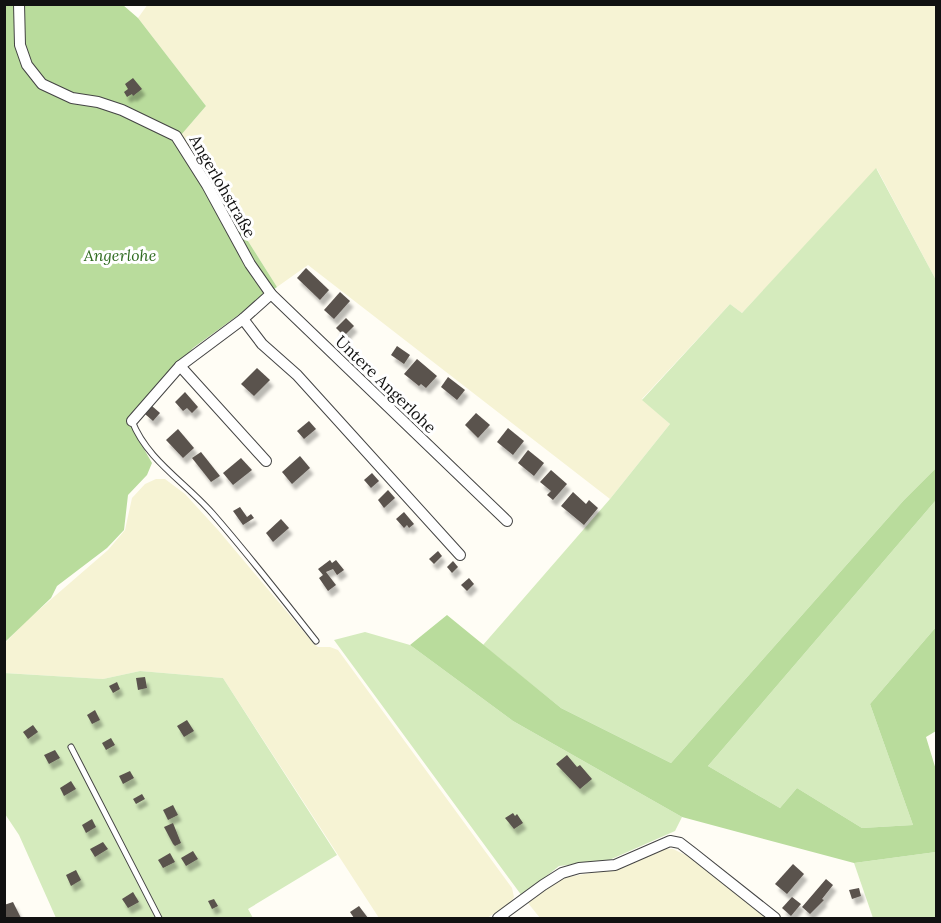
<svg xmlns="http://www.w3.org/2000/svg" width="941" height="923" font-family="Lora,serif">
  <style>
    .farmland { fill: #f6f3d4 }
    .green { fill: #d5ebbd }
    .forest { fill: #b9dc9c }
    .building { fill: #5a524d; filter: url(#shadow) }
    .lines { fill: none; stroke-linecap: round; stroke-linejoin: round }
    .lane-casing { stroke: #444; stroke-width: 7 }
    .street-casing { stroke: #444; stroke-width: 12 }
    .lane { stroke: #fff; stroke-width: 5 }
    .street { stroke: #fff; stroke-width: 10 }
    .labels { text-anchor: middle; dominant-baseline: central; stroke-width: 6; stroke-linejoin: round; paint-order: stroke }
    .street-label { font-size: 16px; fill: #111; stroke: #fff }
    .park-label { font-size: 16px; font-style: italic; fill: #2f6b1f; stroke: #fff }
  </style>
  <defs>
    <filter id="shadow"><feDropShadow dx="3.5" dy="6" stdDeviation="1.5" flood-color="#0004"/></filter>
  </defs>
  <rect width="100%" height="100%" fill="#fffdf5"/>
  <g class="farmland">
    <path d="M148,4L936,5V280L877,169L742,313L730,304L642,399L670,424L610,499L308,265L277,287L181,135L206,106L138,18Z"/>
    <path d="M156,479H165L185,494L218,530L314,644L318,647H330L338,650L512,888L514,897L510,904L487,918H379L223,678L140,671L103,679L5,673L4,644L26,621L108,550L125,530L132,498L145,484Z"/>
    <path d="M663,849H673L692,858L768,918H540L528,903L562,878L625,867Z"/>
  </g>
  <g class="green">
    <path d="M876,168L936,280V468L904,500L671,763L561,708L483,645L610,499L670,424L642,400L730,304L742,313Z"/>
    <path d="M936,500V627L870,704L913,825L862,828L797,788L780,808L708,766Z"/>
    <path d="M365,632L410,645L513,721L682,817L675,831L607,861L559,866L522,896L334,640Z"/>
    <path d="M140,671L223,678L337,855L248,909L253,918H56L19,835L5,814L4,673L103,679Z"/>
    <path d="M936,852V918H873L854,863Z"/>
  </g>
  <g class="forest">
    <path d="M5,5H123L138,18L206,106L181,135L277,287L193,348L128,421L152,463L147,475L128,495L124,530L107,548L57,586L51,598L5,642Z"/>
    <path d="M936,468V500L708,766L780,808L797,788L862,828L913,825L870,704L936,627V731L926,737L936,770V852L854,863L682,817L513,721L410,645L447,615L561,708L671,763L904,500Z"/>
  </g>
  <g class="building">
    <path d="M133,78L142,89L133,96L132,94L127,97L124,92L128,89L125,84Z"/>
    <path d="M306,268L329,290L320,300L297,278Z"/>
    <path d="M340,292L350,301L334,319L324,310Z"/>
    <path d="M346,318L354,326L344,336L336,328Z"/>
    <path d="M397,346L410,355L404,364L391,355Z"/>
    <path d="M417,359L437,376L426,388L421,384L419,386L404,374Z"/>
    <path d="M257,368L270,380L254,396L241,384Z"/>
    <path d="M448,377L465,390L457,400L441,387Z"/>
    <path d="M185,392L198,407L192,413L187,408L183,411L175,402Z"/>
    <path d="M152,406L160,413L153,421L145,414Z"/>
    <path d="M476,413L490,425L478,438L465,425Z"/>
    <path d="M309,421L316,429L304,439L297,431Z"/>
    <path d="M508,428L524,441L513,455L497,442Z"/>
    <path d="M178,429L194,448L183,458L166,440Z"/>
    <path d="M528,450L544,463L534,476L518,463Z"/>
    <path d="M201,452L220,476L211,482L192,458Z"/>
    <path d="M300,456L310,468L292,484L282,472Z"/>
    <path d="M241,458L252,470L233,485L223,473Z"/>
    <path d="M551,470L567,484L553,500L547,495L551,491L540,482Z"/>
    <path d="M372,473L379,481L371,488L364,480Z"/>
    <path d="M388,490L395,498L384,508L378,500Z"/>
    <path d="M573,492L586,504L589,500L598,508L584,525L561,506Z"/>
    <path d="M240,507L247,517L251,514L254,518L243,525L233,511Z"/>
    <path d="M404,512L414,524L409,528L407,525L404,528L396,519Z"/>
    <path d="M281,519L289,528L273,542L266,533Z"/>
    <path d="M438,551L442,556L434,564L429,559Z"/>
    <path d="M330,560L332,563L336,560L344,570L337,575L333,569L326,572L336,585L328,591L319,578L323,575L318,569Z"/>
    <path d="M453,561L458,567L452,573L447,567Z"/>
    <path d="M469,578L474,584L467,591L461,585Z"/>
    <path d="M145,677L147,688L138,690L136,678Z"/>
    <path d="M117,682L120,689L113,693L109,686Z"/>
    <path d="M95,710L100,720L92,724L87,715Z"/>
    <path d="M187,720L194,731L184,737L177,726Z"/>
    <path d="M33,725L38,732L28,739L23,732Z"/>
    <path d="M111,738L115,745L106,750L102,743Z"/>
    <path d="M55,750L60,758L49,764L44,755Z"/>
    <path d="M567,755L577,767L580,765L592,779L580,789L556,764Z"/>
    <path d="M130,771L134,778L123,784L119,776Z"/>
    <path d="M71,781L76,789L64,796L60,788Z"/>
    <path d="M142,794L145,799L136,804L133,799Z"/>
    <path d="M173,805L178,815L168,820L163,810Z"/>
    <path d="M513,813L515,816L517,814L523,823L514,829L505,818Z"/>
    <path d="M92,819L96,827L86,833L82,825Z"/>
    <path d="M173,823L181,843L175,846L173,844L164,827Z"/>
    <path d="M103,842L108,849L95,857L90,849Z"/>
    <path d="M193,851L198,859L186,866L181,858Z"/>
    <path d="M170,853L175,862L163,868L158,860Z"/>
    <path d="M793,864L804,874L787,894L775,884Z"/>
    <path d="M76,870L81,880L71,886L66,875Z"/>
    <path d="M826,879L833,885L822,899L824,900L810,914L802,907Z"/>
    <path d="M859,888L861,896L852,899L849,890Z"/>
    <path d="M133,892L139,902L128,908L122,899Z"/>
    <path d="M792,897L801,904L791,916L782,908Z"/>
    <path d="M214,899L218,906L212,909L208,901Z"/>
    <path d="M13,902L21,918H4V905Z"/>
    <path d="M359,906L368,918H354L350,912Z"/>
  </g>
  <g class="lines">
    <defs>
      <g id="lane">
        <path d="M132,421C147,460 185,482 212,513C248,554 282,598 316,641"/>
        <path d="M71,747L159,918"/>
      </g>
      <g id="street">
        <path d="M19,4L20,45L27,65L42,84L72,98L98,102L122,110L176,136L207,185L250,264L271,294L507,521"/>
        <path d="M243,319L262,344L297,375L460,555"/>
        <path d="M180,366L266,461"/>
        <path d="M132,421L180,366L243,319L271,294"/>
        <path d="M498,918L543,885L562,873L579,868L615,865L670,841L680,843L693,853L775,918"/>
      </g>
    </defs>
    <use href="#lane" class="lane-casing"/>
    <use href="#street" class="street-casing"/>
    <use href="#lane" class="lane"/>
    <use href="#street" class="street"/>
  </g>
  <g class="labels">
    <g class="street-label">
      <text transform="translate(223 186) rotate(60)">Angerlohstraße</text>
      <text transform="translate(386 384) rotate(44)">Untere Angerlohe</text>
    </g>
    <g class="park-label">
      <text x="120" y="255">Angerlohe</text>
    </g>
  </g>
  <rect width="941" height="923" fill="none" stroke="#111111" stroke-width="12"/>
</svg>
